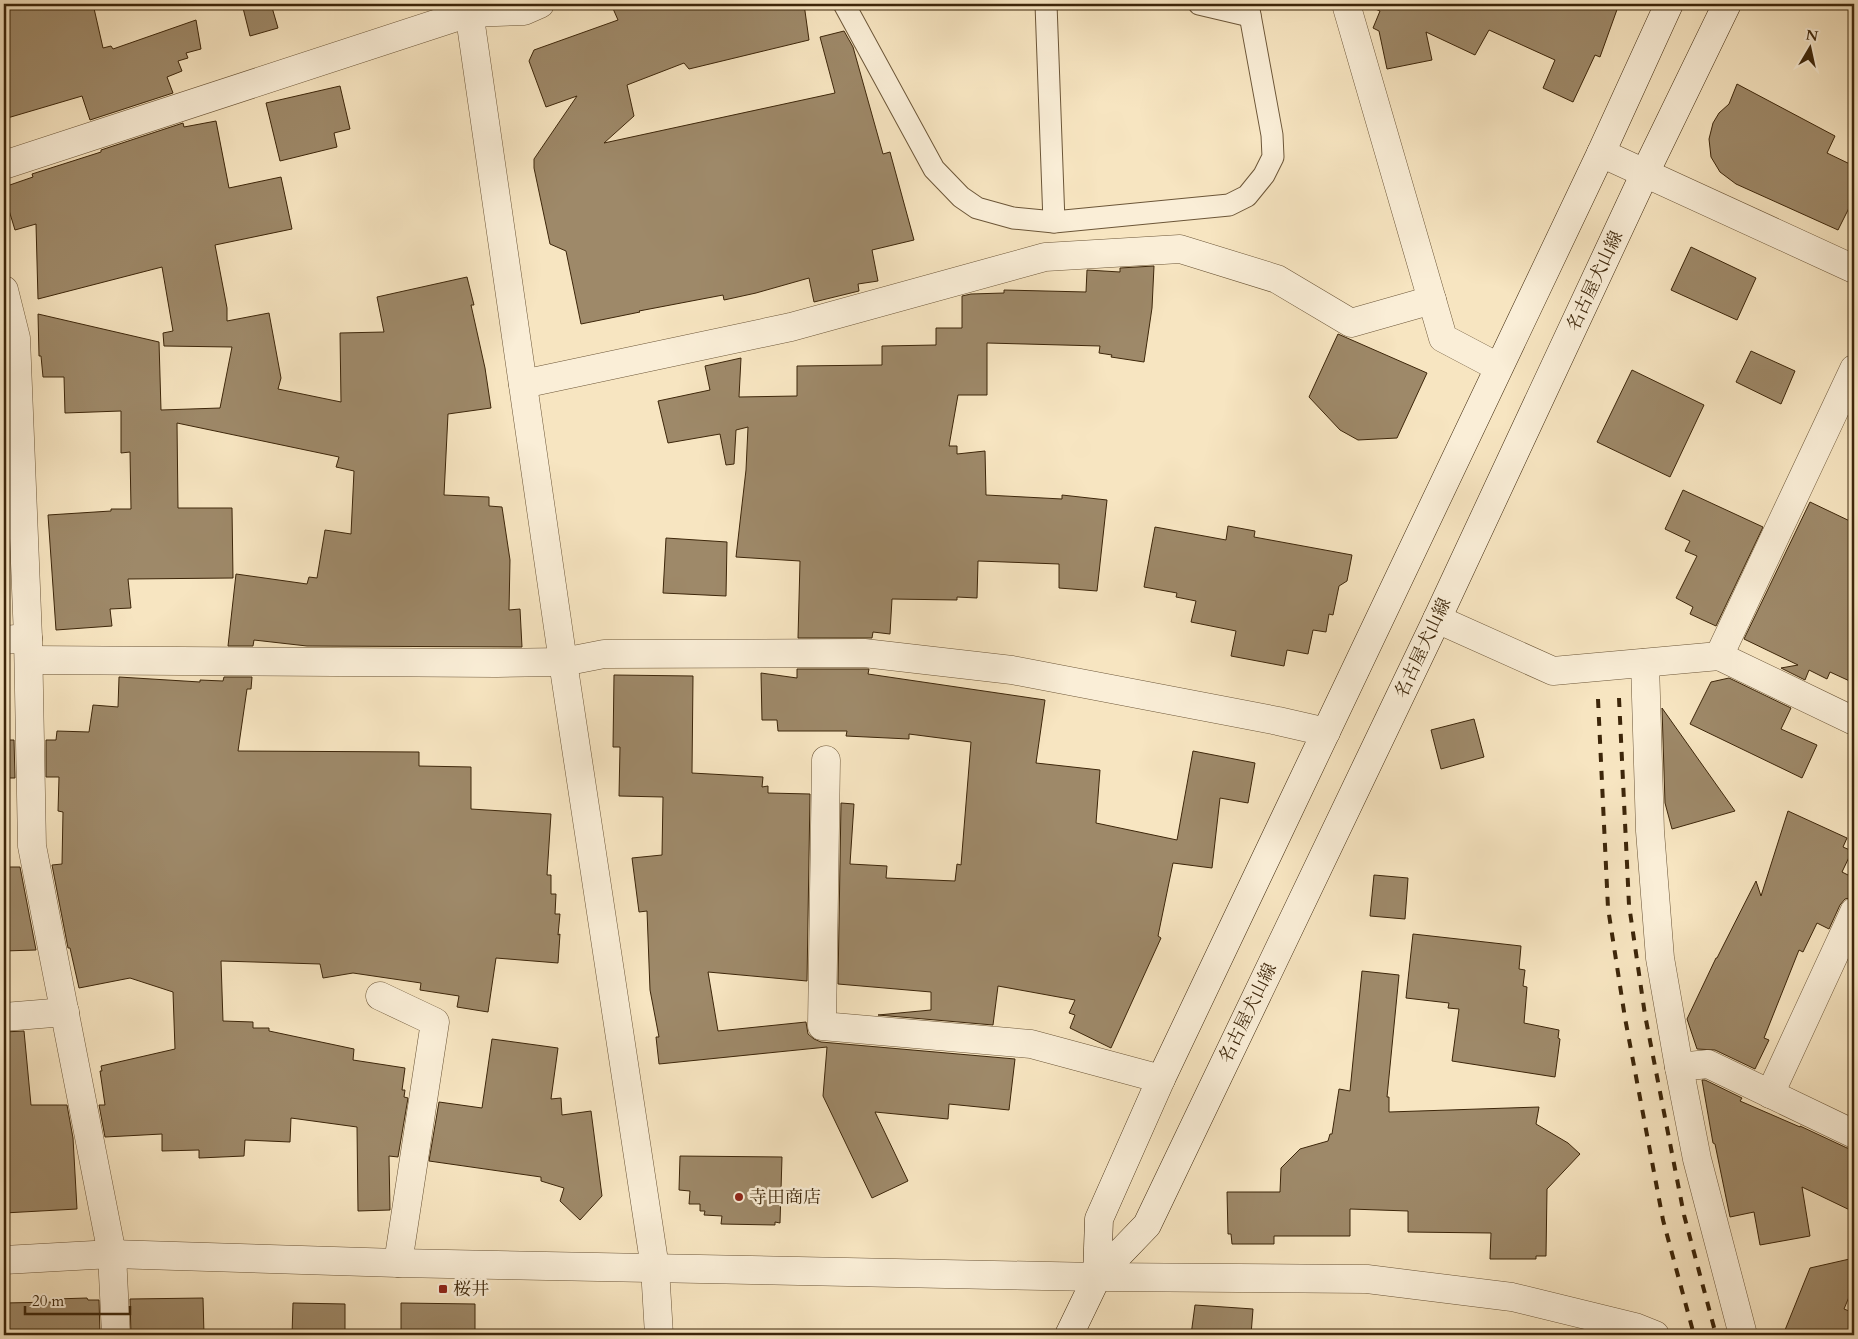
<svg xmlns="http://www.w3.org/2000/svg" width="1858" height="1339" font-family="Cardo,'Noto Serif JP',serif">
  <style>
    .building { fill: #9e8969; stroke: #3d260a }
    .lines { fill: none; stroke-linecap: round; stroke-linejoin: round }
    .service-casing { stroke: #6c5638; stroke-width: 23 }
    .minor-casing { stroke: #6c5638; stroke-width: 29 }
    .tertiary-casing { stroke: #6c5638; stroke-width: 29 }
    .secondary-casing { stroke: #3d260a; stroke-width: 29 }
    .service { stroke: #faeed7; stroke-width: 21 }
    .minor { stroke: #faeed7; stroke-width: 28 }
    .tertiary { stroke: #faeed7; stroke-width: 28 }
    .secondary { stroke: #faeed7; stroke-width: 28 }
    .rail { stroke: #3d260a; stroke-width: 4; stroke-dasharray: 9 9; stroke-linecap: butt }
    .poi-dot { fill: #8f2418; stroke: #faeed7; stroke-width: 2 }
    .labels { text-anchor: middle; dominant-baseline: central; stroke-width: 5; stroke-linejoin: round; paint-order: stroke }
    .street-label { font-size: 18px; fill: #3d260a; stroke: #faeed7 }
    .poi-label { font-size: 18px; fill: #3d260a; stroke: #faeed7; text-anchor: start }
  </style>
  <rect width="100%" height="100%" fill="#f7e5c1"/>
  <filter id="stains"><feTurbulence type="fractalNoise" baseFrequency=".004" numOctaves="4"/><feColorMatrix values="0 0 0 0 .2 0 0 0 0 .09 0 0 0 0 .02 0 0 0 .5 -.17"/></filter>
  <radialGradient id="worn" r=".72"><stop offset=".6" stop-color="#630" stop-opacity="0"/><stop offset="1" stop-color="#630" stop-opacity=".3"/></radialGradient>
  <g class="building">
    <path d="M4,4H93L103,48L111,46L113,49L196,20L201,49L186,53L188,58L178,61L182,71L167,77L173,93L90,120L82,96L4,119V33L9,31Z"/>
    <path d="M242,4H271L278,28L250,36Z"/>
    <path d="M611,4H804L809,40L689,69L684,63L627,85L634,116L604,143L835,93L820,37L844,31L853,47L883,154L890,152L914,240L872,250L878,281L858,284L859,291L814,302L809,278L756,293L724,300L723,295L639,311L640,312L581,324L566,251L550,244L534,168V159L577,96L546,107L529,61L534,50L618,20Z"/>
    <path d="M1363,4H1619L1600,57L1595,55L1573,102L1543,88L1555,60L1489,30L1475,55L1426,32L1432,60L1387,69L1379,31L1373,28L1380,11Z"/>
    <path d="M1737,84L1835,136L1827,153L1854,166V198L1838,230L1736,184L1720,172L1711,157L1709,139L1713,123L1719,113L1729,104Z"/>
    <path d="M340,86L350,129L334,133L337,147L280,161L266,103Z"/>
    <path d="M216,121L229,188L281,177L292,229L215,245L227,308V321L269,313L281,378L278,389L341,402L340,333L384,332L377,297L467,277L474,305H471L485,368L491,408L448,414L444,495L489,497V506L502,507L510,560L509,610L520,609L522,647L307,646L254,640L253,646H228L236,574L307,584L309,577L317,578L325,530L351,534L354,471L336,467L339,457L177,423L178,508H232L233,578L128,579L131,608L110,609L112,626L56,630L48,515L111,511V509H131L130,452L121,453V411L65,413L64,377H43L41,356H39L38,314L159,342L161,410L220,408L232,347L164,346L163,333L173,331L162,267L38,299L36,224L15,230L4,194V187L33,177L32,174L101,152V150L183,123L184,127Z"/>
    <path d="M1691,247L1756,278L1737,320L1671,290Z"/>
    <path d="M1154,266L1152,308L1144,362L1111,357L1112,355L1099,353L1100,346L987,343V395H958L949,446H957V454L985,451L986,495L1062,499V495L1107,500L1097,591L1059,588V564L978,561L977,598L957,597V600L892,599L890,634L873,632L872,638H798L800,561L736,557L746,470L748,427L736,430L734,464L726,465L720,434L668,443L658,401L710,390L705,366L741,358L739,397L797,396V366L882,365V346L936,345V328H962V296L971,294L1004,293V290L1086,292L1087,270L1120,272V268Z"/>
    <path d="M1338,334L1427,373L1397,438L1358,440L1340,430L1309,397Z"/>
    <path d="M1751,351L1795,371L1781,404L1736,382Z"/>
    <path d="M1632,370L1704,405L1670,477L1597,442Z"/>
    <path d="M1683,490L1763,527L1716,626L1690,614L1693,607L1676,598L1697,556L1685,551L1690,541L1665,529Z"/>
    <path d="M1810,502L1854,523V683L1830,672L1827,679L1809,670L1805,680L1781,668L1798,665L1744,639Z"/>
    <path d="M1228,526L1255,531L1254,537L1352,555L1347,581L1339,586L1333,615L1329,614L1326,632L1313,630L1308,654L1287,650L1284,666L1231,656L1236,631L1191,622L1196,601L1176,597L1177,593L1144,587L1155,527L1226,540Z"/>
    <path d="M666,538L727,542L726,596L663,593Z"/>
    <path d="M797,669H869L868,674L1045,700L1036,763L1100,770L1096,823L1177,840L1193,751L1255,763L1248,803L1220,798L1212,868L1173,863L1158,936L1161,938L1111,1048L1070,1028L1075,1015L1069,1013L1075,1000L998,986L993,1025L878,1015L931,1010V992L838,984L841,803L854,804L850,864L887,866L886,878L955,881L957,864L961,865L971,742L909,734V739L846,736L847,731H778L777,720H762L761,673L797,678Z"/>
    <path d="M614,675L693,676L692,773L763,777L762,787L768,786V793L810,794L807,981L708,972L718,1031L806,1022L808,1034L814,1039L821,1042L1015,1059L1009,1110L949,1104L948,1119L875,1112L908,1181L872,1198L823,1096L827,1047L659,1064L656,1037H659L650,990L647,911L639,912L632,858L662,855L663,797L619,796L620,747H613Z"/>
    <path d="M119,677L200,682V680L223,681L224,677H252L251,689H247L238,751L419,752V766L471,767V809L551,814L547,875H551V894H556L555,914H560L558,935L560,934L558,963L496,958L488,1012L457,1007L459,996L420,990L421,983L353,973L323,978L320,964L221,961L223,1021L253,1022V1028H269V1031L354,1049L353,1060L405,1068L402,1090H405L404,1097L408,1098L398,1157L389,1156L390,1210L358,1211L357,1127L291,1118L290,1142L245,1140L244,1156L199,1158V1150L162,1151V1134L105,1137L99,1105H105L100,1071H102L101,1066L175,1049L173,992L130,978L79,988L70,948H68L52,865L62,864L63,812L58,811L59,777H46V740H56L57,731L89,732L93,705L118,707Z"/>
    <path d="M1729,678L1791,708L1781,729L1817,745L1802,778L1690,724L1711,682Z"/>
    <path d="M1662,708L1735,811L1672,829L1665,803Z"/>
    <path d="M1474,719L1484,757L1441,769L1431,730Z"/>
    <path d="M4,740H14L15,778H4Z"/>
    <path d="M1788,811L1847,838L1843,847L1852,851L1842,872L1854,878V897L1845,899L1840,905L1829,929L1817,923L1803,952L1799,950L1764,1038L1769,1040L1755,1069L1715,1050L1697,1049L1687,1019L1716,958H1717L1756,881L1761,896Z"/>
    <path d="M4,867H20L36,950L4,951Z"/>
    <path d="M1374,875L1408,878L1405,919L1370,916Z"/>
    <path d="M1413,934L1521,946L1519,969L1525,970L1523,986L1527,987L1524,1023L1559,1030L1558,1038L1560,1039L1555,1077L1452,1061L1459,1009L1448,1008L1449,1003L1406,998Z"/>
    <path d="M1362,971L1399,975L1387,1097H1389V1112L1539,1107L1536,1124L1568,1143L1580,1154L1547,1189L1546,1256H1536V1259H1490L1491,1233L1408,1232V1211L1350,1209V1236H1274V1244H1232L1231,1234H1228L1227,1192H1280L1281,1168L1300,1149L1328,1141L1330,1134H1332L1339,1089L1350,1091Z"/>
    <path d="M24,1031L31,1105H67L73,1138L77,1209L4,1213V1032Z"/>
    <path d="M492,1039L558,1048L551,1099L561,1098L562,1115L591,1111L602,1196L580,1220L560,1201L564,1188L541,1181V1177L429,1161L439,1102L482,1108Z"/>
    <path d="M1702,1080H1705L1742,1098L1740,1101L1800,1127V1126L1847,1148L1854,1149V1212L1802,1187L1810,1236L1760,1245L1754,1212L1730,1217L1715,1144L1713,1143Z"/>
    <path d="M680,1156L782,1157L780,1223L775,1222V1225L721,1224L722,1216L704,1215L705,1211H700V1204H689L690,1191L679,1190Z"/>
    <path d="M1854,1258V1285L1844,1309L1854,1313V1335H1783L1810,1268Z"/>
    <path d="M87,1298L88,1300H99L100,1335H4V1303L55,1302V1299Z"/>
    <path d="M203,1298L204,1335H131L130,1299Z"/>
    <path d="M293,1303L345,1304V1335H292Z"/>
    <path d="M401,1303L475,1304V1335H401Z"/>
    <path d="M1195,1305L1253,1309L1251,1335H1191Z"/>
  </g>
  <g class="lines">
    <defs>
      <g id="service">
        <path d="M844,4L934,169L961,197L977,208L1013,218L1054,222L1229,205L1247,196L1264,175L1273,157L1272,135L1248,4"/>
        <path d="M1046,4L1054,222"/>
        <path d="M1199,4L1250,16"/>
      </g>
      <g id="minor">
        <path d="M1346,4L1443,338L1498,367"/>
        <path d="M1601,153L1854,269"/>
        <path d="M4,165L469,13L524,11L540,4"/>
        <path d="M4,290L16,338L28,638L32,846L112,1254L116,1335"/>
        <path d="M523,384L791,327L1045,257L1180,249L1277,279L1351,323L1432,300"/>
        <path d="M1437,619L1553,671L1719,656L1854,369"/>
        <path d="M4,640L28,638"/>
        <path d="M1719,656L1854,721"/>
        <path d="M29,660L497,663L563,662L604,654L864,653L1012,670L1278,721L1326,732"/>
        <path d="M1645,663L1650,831L1660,958L1679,1067L1697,1159L1743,1335"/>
        <path d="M826,760L822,1026L1031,1044L1161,1079"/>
        <path d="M380,996L435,1022L398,1263"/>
        <path d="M4,1017L65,1012"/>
        <path d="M1679,1067L1708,1064L1854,1134"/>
        <path d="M1770,1094L1854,912"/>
      </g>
      <g id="tertiary">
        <path d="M468,4L563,662L655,1268L659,1335"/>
        <path d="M4,1260L112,1254L398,1263L1097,1277L1367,1279L1512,1297L1635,1327L1655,1335"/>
      </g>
      <g id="secondary">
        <path d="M1097,1277L1099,1219L1161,1079L1601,153L1669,4"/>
        <path d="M1069,1335L1097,1277L1147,1225L1437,619L1645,173L1727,4"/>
      </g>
    </defs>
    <use href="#service" class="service-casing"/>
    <use href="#minor" class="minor-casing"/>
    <use href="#tertiary" class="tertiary-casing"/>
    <use href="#secondary" class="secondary-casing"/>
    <use href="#service" class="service"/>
    <use href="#minor" class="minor"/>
    <use href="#tertiary" class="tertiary"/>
    <use href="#secondary" class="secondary"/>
    <g class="rail">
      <path d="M1619,698L1629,905L1645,1015L1684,1215L1716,1335"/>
      <path d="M1598,699L1608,908L1625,1018L1663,1220L1694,1335"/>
    </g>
  </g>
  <g class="poi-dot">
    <circle cx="739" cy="1197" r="5"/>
    <rect x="438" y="1284" width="10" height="10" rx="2.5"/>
  </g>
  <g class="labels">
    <g class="street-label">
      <text transform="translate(1595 281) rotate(-65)">名古屋犬山線</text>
      <text transform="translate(1423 648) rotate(-65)">名古屋犬山線</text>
      <text transform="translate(1248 1013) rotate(-64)">名古屋犬山線</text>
    </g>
    <g class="poi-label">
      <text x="749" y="1197">寺田商店</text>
      <text x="453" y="1289">桜井</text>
    </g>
  </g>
  <rect width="1858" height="1339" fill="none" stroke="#f7e5c1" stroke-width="20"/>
  <rect x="5" y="5" width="1848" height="1329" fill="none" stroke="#3d260a" stroke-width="2.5"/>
  <rect x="10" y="10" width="1838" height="1319" fill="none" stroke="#3d260a"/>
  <g transform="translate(1810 48) rotate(9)" stroke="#faeed7" stroke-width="4" paint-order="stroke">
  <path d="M0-4L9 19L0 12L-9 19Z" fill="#3d260a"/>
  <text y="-8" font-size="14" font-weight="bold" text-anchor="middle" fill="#3d260a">N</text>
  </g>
  <path d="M25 1306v8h105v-8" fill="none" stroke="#3d260a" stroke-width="2.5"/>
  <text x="32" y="1306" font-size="15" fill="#3d260a" stroke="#faeed7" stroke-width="4" paint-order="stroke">20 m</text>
  <rect width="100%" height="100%" filter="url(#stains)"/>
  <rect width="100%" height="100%" fill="url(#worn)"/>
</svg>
